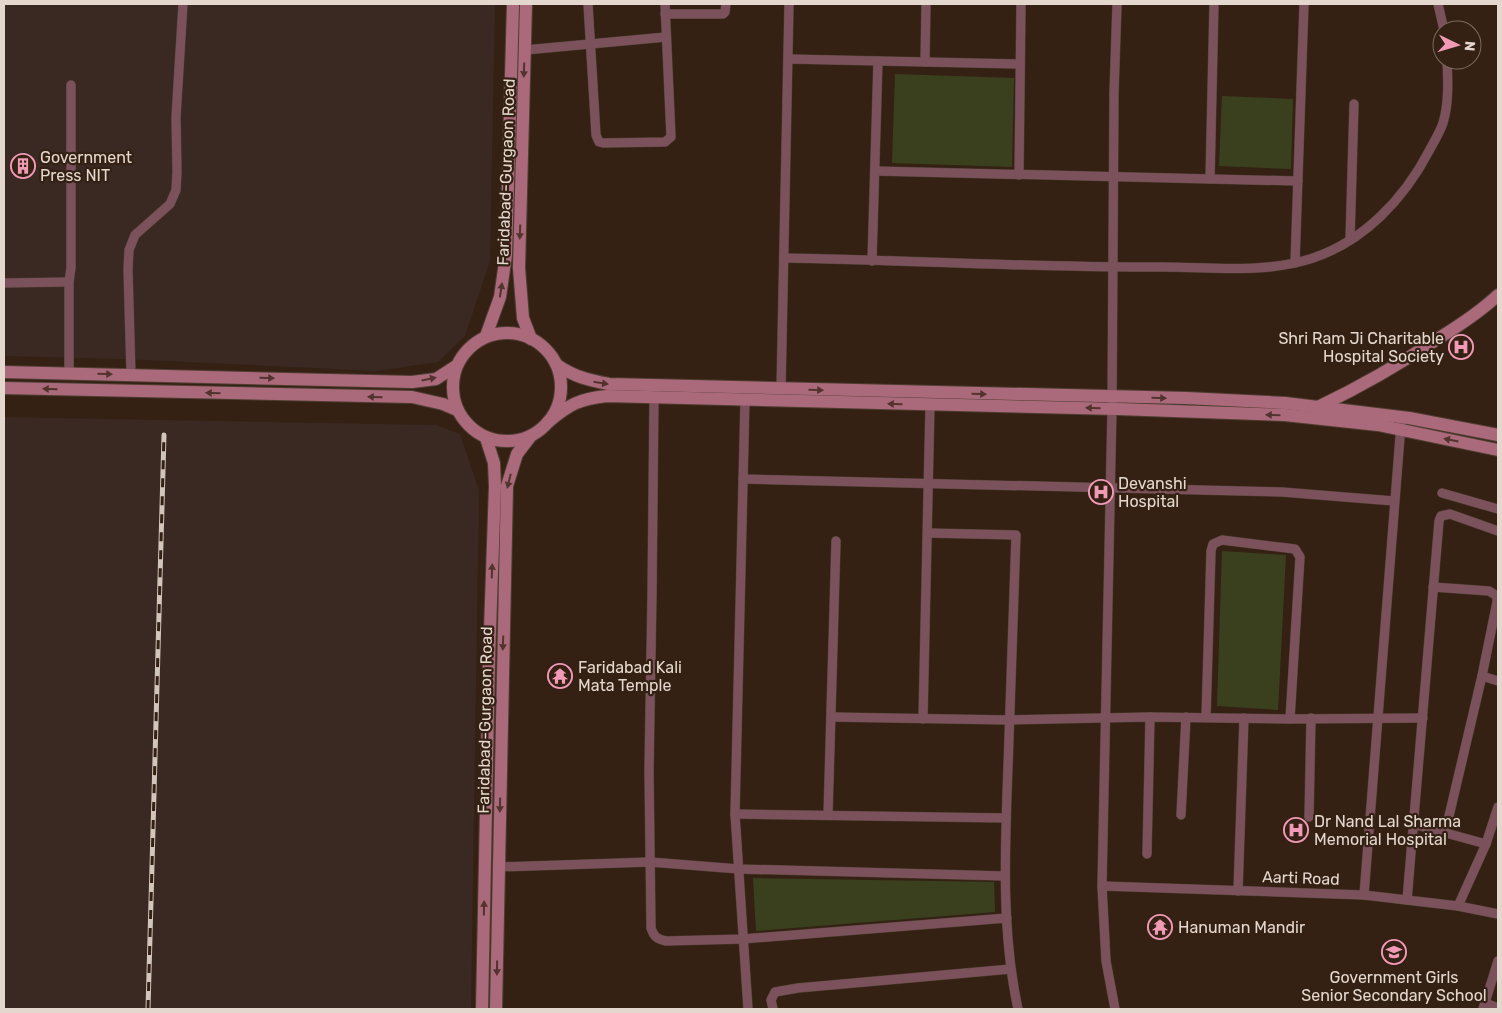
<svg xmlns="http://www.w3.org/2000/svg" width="1502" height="1013" font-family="Rubik,sans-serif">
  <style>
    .industrial { fill: #3a2822 }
    .green { fill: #3a401e }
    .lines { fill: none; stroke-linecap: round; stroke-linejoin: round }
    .street-casing { stroke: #503e32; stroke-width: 10 }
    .secondary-casing { stroke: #503e32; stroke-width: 14 }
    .street { stroke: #7b525c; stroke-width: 9 }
    .secondary { stroke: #ab6a7b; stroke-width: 12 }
    .rail-casing { stroke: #d2c5bb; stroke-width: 5 }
    .rail { stroke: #342114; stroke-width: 3; stroke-dasharray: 9; stroke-linecap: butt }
    .oneway { fill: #52332e }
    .labels { text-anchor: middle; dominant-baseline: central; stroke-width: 4.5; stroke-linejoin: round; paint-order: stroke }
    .poi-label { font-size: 16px; fill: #e4d7ce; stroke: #342114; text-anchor: start }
    .street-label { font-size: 16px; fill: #e4d7ce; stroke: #342114 }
  </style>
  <rect width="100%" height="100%" fill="#342114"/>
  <g class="industrial">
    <path d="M4,4H495L490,261L465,336L438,362L376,371L121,359L4,356Z"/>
    <path d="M4,417L436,425L460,434L479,490L471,1009H4Z"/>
  </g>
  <g class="green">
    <path d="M895,74L1014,78L1012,167L892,163Z"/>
    <path d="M1222,96L1293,99L1291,169L1219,166Z"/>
    <path d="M1222,551L1286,555L1278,710L1217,706Z"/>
    <path d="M753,878L994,882L995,912L756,931Z"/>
  </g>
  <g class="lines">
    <defs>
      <g id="street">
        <path d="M588,4L596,135L599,142L603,143L665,142L671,137L665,4"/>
        <path d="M1438,4L1444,30"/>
        <path d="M665,14H723L725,12L726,4"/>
        <path d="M525,50L666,37"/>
        <path d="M788,59L1020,64"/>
        <path d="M925,62L926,4"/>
        <path d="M875,171L1298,181"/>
        <path d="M1019,175L1021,4"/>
        <path d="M1210,179L1214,4"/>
        <path d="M1350,240L1354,104"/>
        <path d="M784,258C910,260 1037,268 1163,267C1212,267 1265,274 1313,258C1364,241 1404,199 1429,151C1434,142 1440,132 1443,123C1449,103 1448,81 1447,60"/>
        <path d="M872,261L878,61"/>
        <path d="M1295,263L1304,4"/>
        <path d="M4,283L69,282"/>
        <path d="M69,373V282L71,268V85"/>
        <path d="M131,375L128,269L129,250L135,235L170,204L176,190L177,172L176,117L183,4"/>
        <path d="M781,389L789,4"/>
        <path d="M654,398L652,595L649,770L651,928C654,937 657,939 666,941L743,939L1007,918"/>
        <path d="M745,400L735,814L748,1009"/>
        <path d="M743,479L1282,492L1394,501"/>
        <path d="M1442,493L1498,509"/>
        <path d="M928,533L1016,535C1013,612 1010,689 1008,767C1005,848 1001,930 1018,1009"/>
        <path d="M1433,587L1489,591L1497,596V602L1482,676L1445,833"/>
        <path d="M1482,676L1498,681"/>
        <path d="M831,717L1009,720L1150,717L1290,719L1423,718"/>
        <path d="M1206,717L1211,551L1213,544L1222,540L1295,549L1300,557L1290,719"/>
        <path d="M923,719L930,405"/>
        <path d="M735,814L1006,818"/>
        <path d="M828,815L836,541"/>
        <path d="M1181,815L1186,717"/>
        <path d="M1309,817L1311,718"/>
        <path d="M1413,824L1486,844"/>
        <path d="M1147,854L1150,717"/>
        <path d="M498,867L650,862L739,869L1005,876"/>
        <path d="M1102,886L1364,895L1458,906L1498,914"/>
        <path d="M1238,891L1244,718"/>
        <path d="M1364,895L1401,424"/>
        <path d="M1407,900L1439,521L1441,516L1450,514L1498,531"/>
        <path d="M1458,906L1486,844L1498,807"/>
        <path d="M1485,1003L1498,1008"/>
        <path d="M773,1009L771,1000L775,992L798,988L1011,969"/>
        <path d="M1115,1009L1106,961L1102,886L1112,408L1114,93L1117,4"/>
        <path d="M1483,1009L1498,961"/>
      </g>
      <g id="secondary">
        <path d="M526,4L519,268L523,318L531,339"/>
        <circle cx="507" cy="387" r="54"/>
        <path d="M486,336L500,297L506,255L513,4"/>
        <path d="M557,365C575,377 588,380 609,384L1186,398L1285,403L1409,418L1498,435"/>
        <path d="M4,372L412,382L436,379L456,366"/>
        <path d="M4,388L412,397L443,404L457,410"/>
        <path d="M1318,407C1360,387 1400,364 1439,338C1460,325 1480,312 1498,295"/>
        <path d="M548,422C570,404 579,399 607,396L1118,409L1285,415L1378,425L1498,450"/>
        <path d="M482,1009L489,659L495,486L494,463L486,438"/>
        <path d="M496,1009L507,486L517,454L530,437"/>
      </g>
    </defs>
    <use href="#street" class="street-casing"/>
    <use href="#secondary" class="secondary-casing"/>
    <use href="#street" class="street"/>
    <use href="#secondary" class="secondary"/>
    <defs>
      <path id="rail" d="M148,1009L164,435"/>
    </defs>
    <use href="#rail" class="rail-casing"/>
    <use href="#rail" class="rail"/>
  </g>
  <defs><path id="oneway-solid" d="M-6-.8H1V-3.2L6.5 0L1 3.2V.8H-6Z" transform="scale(1.25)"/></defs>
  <g class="oneway">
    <use href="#oneway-solid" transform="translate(524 70) rotate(92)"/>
    <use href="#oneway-solid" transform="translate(520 232) rotate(92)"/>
    <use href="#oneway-solid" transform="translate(501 290) rotate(-81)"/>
    <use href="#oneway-solid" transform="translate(105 374) rotate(1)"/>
    <use href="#oneway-solid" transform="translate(267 378) rotate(1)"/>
    <use href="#oneway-solid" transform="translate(429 379) rotate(-12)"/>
    <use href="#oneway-solid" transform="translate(601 383) rotate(9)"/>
    <use href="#oneway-solid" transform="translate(50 389) rotate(-179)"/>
    <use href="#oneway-solid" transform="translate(816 390) rotate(2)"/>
    <use href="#oneway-solid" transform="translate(213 393) rotate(-179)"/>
    <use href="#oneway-solid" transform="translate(979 394) rotate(1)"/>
    <use href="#oneway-solid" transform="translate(375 397) rotate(-179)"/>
    <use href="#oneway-solid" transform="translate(1159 398) rotate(1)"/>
    <use href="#oneway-solid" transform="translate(895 404) rotate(-178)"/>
    <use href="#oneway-solid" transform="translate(1093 408) rotate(-179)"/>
    <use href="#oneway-solid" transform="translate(1273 415) rotate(-178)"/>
    <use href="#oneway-solid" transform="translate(1451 440) rotate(-169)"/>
    <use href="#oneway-solid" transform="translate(509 481) rotate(104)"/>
    <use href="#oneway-solid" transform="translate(492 571) rotate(-88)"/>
    <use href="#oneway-solid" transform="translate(503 643) rotate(92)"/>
    <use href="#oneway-solid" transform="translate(500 805) rotate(91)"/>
    <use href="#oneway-solid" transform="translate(484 908) rotate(-89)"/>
    <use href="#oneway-solid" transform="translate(497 968) rotate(91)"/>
  </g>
  <defs>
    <symbol id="building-ring" viewBox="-11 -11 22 22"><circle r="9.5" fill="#342114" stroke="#f09ab6" stroke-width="1.5"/><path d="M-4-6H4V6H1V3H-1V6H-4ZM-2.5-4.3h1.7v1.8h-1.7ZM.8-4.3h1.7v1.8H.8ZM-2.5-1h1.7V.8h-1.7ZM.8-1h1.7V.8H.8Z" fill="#f09ab6"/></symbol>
    <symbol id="hospital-ring" viewBox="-11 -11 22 22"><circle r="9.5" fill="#342114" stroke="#f09ab6" stroke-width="1.5"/><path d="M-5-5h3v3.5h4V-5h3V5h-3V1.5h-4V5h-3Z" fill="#f09ab6"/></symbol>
    <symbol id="temple-ring" viewBox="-11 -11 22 22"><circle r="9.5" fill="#342114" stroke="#f09ab6" stroke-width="1.5"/><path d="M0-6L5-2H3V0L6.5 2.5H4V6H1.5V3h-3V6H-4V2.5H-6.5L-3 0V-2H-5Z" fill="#f09ab6"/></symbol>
    <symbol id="school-ring" viewBox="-11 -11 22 22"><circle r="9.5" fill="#342114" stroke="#f09ab6" stroke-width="1.5"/><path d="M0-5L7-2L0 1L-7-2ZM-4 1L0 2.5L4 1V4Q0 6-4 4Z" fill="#f09ab6"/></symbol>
  </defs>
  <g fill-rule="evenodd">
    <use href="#building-ring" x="9" y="152" width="28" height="28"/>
    <use href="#hospital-ring" x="1447" y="333" width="28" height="28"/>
    <use href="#hospital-ring" x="1087" y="478" width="28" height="28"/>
    <use href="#temple-ring" x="546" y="662" width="28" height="28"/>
    <use href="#hospital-ring" x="1282" y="816" width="28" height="28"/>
    <use href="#temple-ring" x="1146" y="913" width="28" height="28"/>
    <use href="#school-ring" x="1380" y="938" width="28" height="28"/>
  </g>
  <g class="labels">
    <g class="poi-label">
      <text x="40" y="157">Government<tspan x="40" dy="18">Press NIT</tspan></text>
      <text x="1444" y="338" text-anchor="end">Shri Ram Ji Charitable<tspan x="1444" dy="18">Hospital Society</tspan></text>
      <text x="1118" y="483">Devanshi<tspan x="1118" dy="18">Hospital</tspan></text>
      <text x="578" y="667">Faridabad Kali<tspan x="578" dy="18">Mata Temple</tspan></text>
      <text x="1314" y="821">Dr Nand Lal Sharma<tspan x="1314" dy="18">Memorial Hospital</tspan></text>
      <text x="1178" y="927">Hanuman Mandir</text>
      <text x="1394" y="977" text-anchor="middle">Government Girls<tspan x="1394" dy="18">Senior Secondary School</tspan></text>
    </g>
    <g class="street-label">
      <text transform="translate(506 172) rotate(-88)">Faridabad-Gurgaon Road</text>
      <text transform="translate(485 720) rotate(-89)">Faridabad-Gurgaon Road</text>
      <text transform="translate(1301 878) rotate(2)">Aarti Road</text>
    </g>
  </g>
  <rect width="1502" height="1013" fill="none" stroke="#e4d7ce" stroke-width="10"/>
  <g transform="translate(1457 45) rotate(95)"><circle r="24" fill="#342114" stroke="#7a6a5e"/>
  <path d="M0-4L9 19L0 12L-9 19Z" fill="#f09ab6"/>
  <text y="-8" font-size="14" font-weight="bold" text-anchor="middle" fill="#e4d7ce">N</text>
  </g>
</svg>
